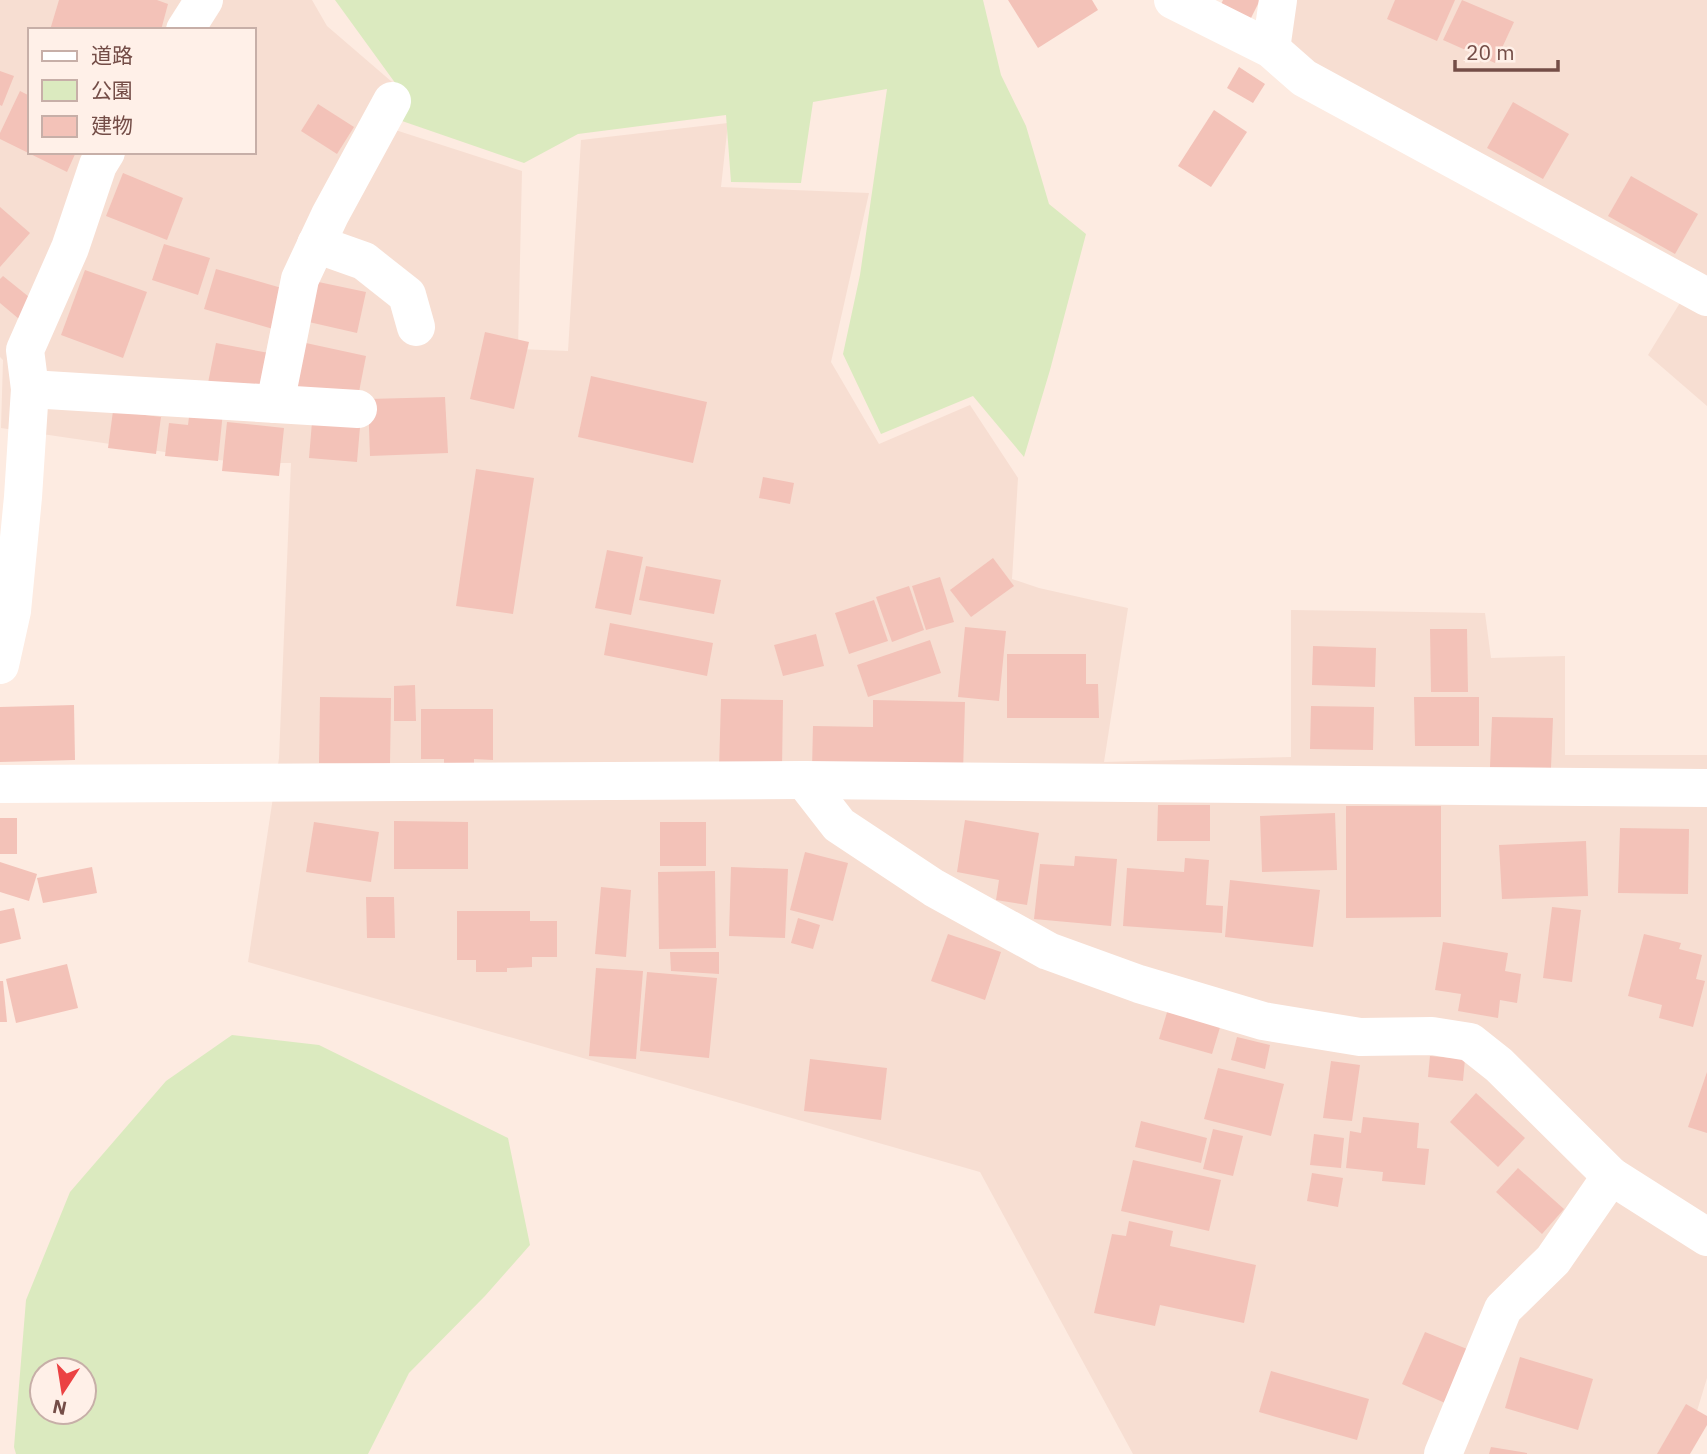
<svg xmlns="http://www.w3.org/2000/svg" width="1707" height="1454" font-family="'IBM Plex Sans','Noto Sans JP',sans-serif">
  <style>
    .residential { fill: #f7ded2; fill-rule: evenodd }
    .green { fill: #dbeabf; fill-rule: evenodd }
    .building { fill: #f3c2b8 }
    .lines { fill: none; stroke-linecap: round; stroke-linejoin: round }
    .minor { stroke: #fff; stroke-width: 38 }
  </style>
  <rect width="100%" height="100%" fill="#fdebe1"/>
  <g class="residential">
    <path d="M0,0H312L327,26L406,94L386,127L522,171L518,349L568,351L581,140L728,123L721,187L869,193L831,362L879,444L970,405L1018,478L1012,579L1039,588L1128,608L1104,762L1291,757V610L1485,613L1491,658L1565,656V755H1707V1378L1684,1454H1133L980,1172L248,962L279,758L291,463H240L1,428L3,360L0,357ZM30,30H254V152H30Z"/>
    <path d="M1285,0H1707V406L1648,355L1697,275L1307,63L1281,30Z"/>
  </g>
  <g class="green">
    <path d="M335,0H983L1001,75L1026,126L1049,204L1086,234L1050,370L1024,457L973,396L881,434L843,354L860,275L887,89L813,102L801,183L731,182L726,115L578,134L524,163L402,121L401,91Z"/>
    <path d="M232,1035L319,1045L508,1138L530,1245L485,1296L409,1373L368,1454H16L14,1447L26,1300L70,1192L166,1081ZM42,1370H84V1412H42Z"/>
  </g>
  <g class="building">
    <path d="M59,0H157L168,4L161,30H50Z"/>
    <path d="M1008,0H1092L1098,10L1038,48Z"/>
    <path d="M1223,0H1260L1249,22L1220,7Z"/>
    <path d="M1395,0H1455L1437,41L1387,19Z"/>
    <path d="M1462,0L1514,22L1495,63L1443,40Z"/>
    <path d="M1239,67L1265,84L1253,103L1227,88Z"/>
    <path d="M0,71L14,76L2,106L0,105Z"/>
    <path d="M20,91L30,96V152H76L67,172L0,139V133Z"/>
    <path d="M1513,102L1569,134L1543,179L1487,148Z"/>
    <path d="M318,104L354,127L337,154L301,131Z"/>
    <path d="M1214,110L1247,132L1211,187L1178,166Z"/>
    <path d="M123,173L183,198L167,240L106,216Z"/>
    <path d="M1631,176L1698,214L1675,254L1608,216Z"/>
    <path d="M0,207L30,233L0,267Z"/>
    <path d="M164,244L210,258L198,295L152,280Z"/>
    <path d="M216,269L292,291L280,331L204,309Z"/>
    <path d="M85,270L147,292L123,358L61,335Z"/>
    <path d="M3,276L34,301L19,319L0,303V279Z"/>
    <path d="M309,280L366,292L357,333L300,320Z"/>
    <path d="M485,332L529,342L514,409L470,399Z"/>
    <path d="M292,340L366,356L357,402L282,386Z"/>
    <path d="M216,343L269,353L261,393L208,383Z"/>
    <path d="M591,376L707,402L693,463L578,437Z"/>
    <path d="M445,397L448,453L370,456L368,399Z"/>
    <path d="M190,409L223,412L218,461L165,456L169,423L188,425Z"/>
    <path d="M113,411L161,417L156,454L108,448Z"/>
    <path d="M227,422L284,428L279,476L222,471Z"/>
    <path d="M312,422L360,427L357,462L309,458Z"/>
    <path d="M476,469L534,478L513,614L456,606Z"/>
    <path d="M763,477L794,483L790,504L759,498Z"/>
    <path d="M607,550L643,557L631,615L595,608Z"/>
    <path d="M993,558L1014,586L971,617L950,590Z"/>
    <path d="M646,566L721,580L714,614L639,600Z"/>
    <path d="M940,577L954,622L926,630L912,586Z"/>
    <path d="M909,586L924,630L892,642L876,597Z"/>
    <path d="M874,600L888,641L849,654L835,613Z"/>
    <path d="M610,623L713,643L707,676L604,655Z"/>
    <path d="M965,627L1006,631L999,701L958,697Z"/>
    <path d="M1430,629H1467L1468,692H1431Z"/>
    <path d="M816,634L824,666L783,676L774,645Z"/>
    <path d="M930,640L941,673L868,697L857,665Z"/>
    <path d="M1313,646L1376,648L1375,687L1312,685Z"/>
    <path d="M1007,654H1086V684H1098L1099,718H1007Z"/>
    <path d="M415,685L416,721H394V686Z"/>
    <path d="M320,697L391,698L390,764L319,763Z"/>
    <path d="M1414,697H1479V746H1415Z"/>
    <path d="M721,699L783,700L782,770L719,769Z"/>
    <path d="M873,700L965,702L963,772L812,770L813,726L873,727Z"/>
    <path d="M74,705L75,760L0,762V707Z"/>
    <path d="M1311,706L1374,707L1373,750L1310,749Z"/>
    <path d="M421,709H493V760L474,759V771L444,770V759H421Z"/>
    <path d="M1492,717L1553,718L1551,768L1490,767Z"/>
    <path d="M1158,805H1210V841H1157Z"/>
    <path d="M1346,806H1441V917L1346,918Z"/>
    <path d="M1335,813L1337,870L1262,872L1260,816Z"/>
    <rect x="0" y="818" width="17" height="36"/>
    <path d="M965,820L1039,833L1027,905L996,900L999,880L957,872Z"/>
    <path d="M394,821L468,822V869H394Z"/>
    <path d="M314,822L379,832L371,882L306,872Z"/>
    <rect x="660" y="822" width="46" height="44"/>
    <path d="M1620,828L1689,829L1688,894L1618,893Z"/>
    <path d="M1586,841L1588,896L1502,899L1499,845Z"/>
    <path d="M805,852L848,863L833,921L790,910Z"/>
    <path d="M1075,856L1117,859L1111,926L1034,919L1040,864L1074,866Z"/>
    <path d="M1185,858L1209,860L1206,905L1223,906L1222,933L1123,926L1127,868L1184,872Z"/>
    <path d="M0,862L37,874L29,901L0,892Z"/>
    <path d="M92,867L97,893L43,903L37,878Z"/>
    <path d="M731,867L788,869L785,938L729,936Z"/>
    <path d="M715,871L716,948L659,949L658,872Z"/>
    <path d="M1230,880L1320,890L1313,947L1225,937Z"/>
    <path d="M601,887L631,890L626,957L595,954Z"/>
    <path d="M366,897H394L395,938H367Z"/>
    <path d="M1552,907L1581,910L1572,982L1543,978Z"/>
    <path d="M14,908L21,939L0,944V911Z"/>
    <path d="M457,911H530V921H557V957H532V967L507,968V972H476V960H457Z"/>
    <path d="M798,918L820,925L813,949L791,943Z"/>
    <path d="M948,934L1001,952L985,1000L931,981Z"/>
    <path d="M1644,934L1681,943L1679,949L1702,955L1696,979L1705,981L1693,1027L1659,1018L1662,1005L1628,996Z"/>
    <path d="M1443,942L1508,953L1505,971L1521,974L1517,1003L1500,1000L1498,1018L1458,1011L1461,994L1435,990Z"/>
    <path d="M670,952H719V974L671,971Z"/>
    <path d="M67,964L78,1008L16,1023L6,979Z"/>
    <path d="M596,968L643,971L636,1059L589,1056Z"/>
    <path d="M647,972L717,978L709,1058L640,1051Z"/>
    <path d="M0,981H3L7,1022H0Z"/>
    <path d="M1168,1009L1221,1024L1212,1054L1159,1039Z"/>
    <path d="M1237,1037L1270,1045L1265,1069L1231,1060Z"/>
    <path d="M1430,1056L1465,1059L1463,1081L1428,1077Z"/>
    <path d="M810,1059L887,1068L881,1120L804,1111Z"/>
    <path d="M1331,1061L1360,1065L1352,1121L1323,1118Z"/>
    <path d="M1218,1068L1284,1084L1271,1136L1204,1119Z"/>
    <path d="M1707,1072V1133L1688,1127Z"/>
    <path d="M1476,1093L1525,1138L1498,1167L1450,1122Z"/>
    <path d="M1363,1117L1419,1123L1417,1148L1429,1149L1425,1185L1382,1181L1383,1172L1346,1168L1350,1131L1361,1133Z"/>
    <path d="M1141,1121L1207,1138L1201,1163L1135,1147Z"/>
    <path d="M1213,1129L1243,1136L1233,1176L1203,1169Z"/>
    <path d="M1314,1134L1344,1138L1341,1168L1310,1165Z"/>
    <path d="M1133,1160L1221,1180L1209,1231L1121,1211Z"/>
    <path d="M1518,1168L1564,1209L1542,1234L1496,1192Z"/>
    <path d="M1312,1173L1343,1178L1338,1207L1307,1201Z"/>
    <path d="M1129,1221L1173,1231L1170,1246L1256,1265L1244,1323L1160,1305L1155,1326L1094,1313L1112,1234L1126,1236Z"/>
    <path d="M1425,1332L1467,1349L1445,1403L1402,1384Z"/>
    <path d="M1520,1357L1593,1379L1578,1430L1505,1408Z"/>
    <path d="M1271,1371L1369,1399L1357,1440L1259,1412Z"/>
    <path d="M1686,1404L1707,1416V1425L1690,1454H1657Z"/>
    <path d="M1491,1447L1527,1453V1454H1489Z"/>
  </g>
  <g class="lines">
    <g class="minor">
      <path d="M1173,0L1271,49L1304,78L1707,297"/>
      <path d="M185,30L204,0"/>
      <path d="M1271,49L1278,0"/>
      <path d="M316,244L364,261L407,295L416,327"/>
      <path d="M30,389L358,409"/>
      <path d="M275,404L300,279L330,215L392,101"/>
      <path d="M0,665L12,611L23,497L30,389L25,350L70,248L98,165L106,152"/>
      <path d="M804,780L839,825L934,888L1048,951L1139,984L1263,1021L1360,1037L1432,1036L1470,1042L1499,1065L1611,1176L1707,1237"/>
      <path d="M0,784L804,780L1707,788"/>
      <path d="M1443,1454L1503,1309L1553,1260L1611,1176"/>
    </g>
  </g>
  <rect x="28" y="28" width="228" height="126" fill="#fff0e8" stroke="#c7afa8" stroke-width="2"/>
  <rect x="42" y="51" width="35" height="10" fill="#ffffff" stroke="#c7afa8" stroke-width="2"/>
  <text x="91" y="63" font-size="21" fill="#744d47">道路</text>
  <rect x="42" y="80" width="35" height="21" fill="#dbeabf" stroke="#c7afa8" stroke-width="2"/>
  <text x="91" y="98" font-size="21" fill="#744d47">公園</text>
  <rect x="42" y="116" width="35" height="21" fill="#f3c2b8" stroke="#c7afa8" stroke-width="2"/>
  <text x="91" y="133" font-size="21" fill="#744d47">建物</text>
  <g transform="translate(63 1391) rotate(192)"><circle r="33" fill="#fff0e8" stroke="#c7afa8" stroke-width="2"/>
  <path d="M0-5L12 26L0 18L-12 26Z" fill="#eb4243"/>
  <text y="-10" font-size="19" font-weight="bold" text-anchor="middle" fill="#744d47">N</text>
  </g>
  <path d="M1455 60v10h103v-10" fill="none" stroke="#744d47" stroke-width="3.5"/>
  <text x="1466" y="60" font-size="21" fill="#744d47" stroke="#fff0e8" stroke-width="5" paint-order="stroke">20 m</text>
</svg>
